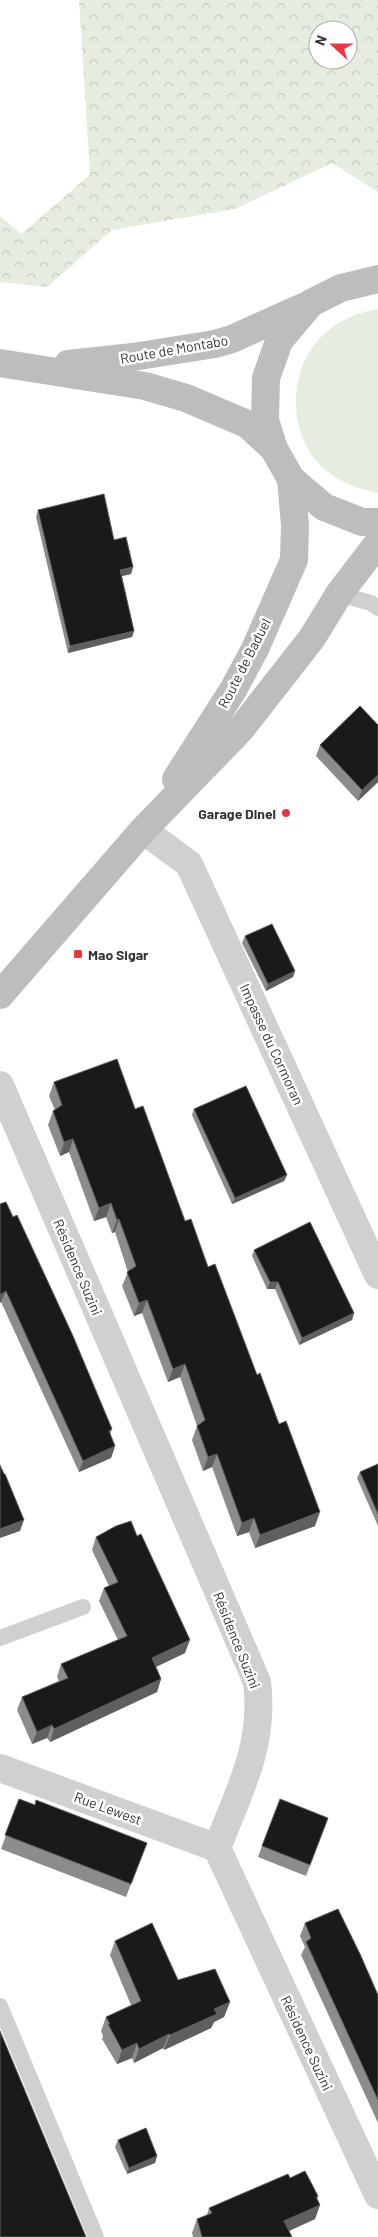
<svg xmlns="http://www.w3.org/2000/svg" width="378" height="2237" font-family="Barlow,sans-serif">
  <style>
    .green { fill: #e6ecdf }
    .forest { fill: url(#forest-crowns); fill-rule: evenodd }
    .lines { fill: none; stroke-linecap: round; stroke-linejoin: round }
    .lane { stroke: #d0d0d0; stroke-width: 16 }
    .street { stroke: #d0d0d0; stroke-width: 28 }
    .secondary { stroke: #bdbdbd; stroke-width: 28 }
    .wall { fill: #8c8c8c }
    .shaded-wall { fill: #5f5f5f }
    .building { fill: #1a1a1a; stroke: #5f5f5f }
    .poi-dot { fill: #e63946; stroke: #fff; stroke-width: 2 }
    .labels { text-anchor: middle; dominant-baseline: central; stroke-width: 5; stroke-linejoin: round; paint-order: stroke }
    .street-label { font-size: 14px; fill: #333; stroke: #fff }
    .poi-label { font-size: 14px; font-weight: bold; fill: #333; stroke: #fff; text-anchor: end }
  </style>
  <defs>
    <pattern id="forest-crowns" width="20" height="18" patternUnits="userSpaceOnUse" patternTransform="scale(1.25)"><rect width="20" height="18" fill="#e6ecdf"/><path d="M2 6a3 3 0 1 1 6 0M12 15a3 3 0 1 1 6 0" fill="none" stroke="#c6cbc0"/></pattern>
  </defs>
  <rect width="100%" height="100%" fill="#fff"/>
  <path class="green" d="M378,309V493C361,489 346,485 332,475C289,445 285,378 318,340C334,322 355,313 378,309Z"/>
  <path class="forest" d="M79,0H378V192L332,163L235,209L112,230L47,287L0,282V216L21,234L90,175ZM318,30H348V60H318Z"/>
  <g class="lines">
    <g class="lane">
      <path d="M339,594L371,603L378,608"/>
      <path d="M0,1638L83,1607"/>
      <path d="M0,2006L96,2237"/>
    </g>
    <g class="street">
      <path d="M143,830L189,864L378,1275"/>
      <path d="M0,1085L257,1682C265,1745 239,1791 217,1848L378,2195"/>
      <path d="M0,1768L217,1848"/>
    </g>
    <g class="secondary">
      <path d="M378,279L341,288L311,303L279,341L266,378L265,420L274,449L291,479L324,507L362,522H378"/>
      <path d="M0,363L145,386L186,398L247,424L273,448"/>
      <path d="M68,364L133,357L215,344L232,339L303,307"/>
      <path d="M176,779L233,690L255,649L294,560L295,525L291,479"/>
      <path d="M0,995L143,830L241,729L312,638L339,594L378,543"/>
    </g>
  </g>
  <g class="wall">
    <path d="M38,510L114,540L133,567L131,574L122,576L134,631L132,637L68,653L36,517Z"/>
    <path d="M378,725V782L358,801L316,756L320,745Z"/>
    <path d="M245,936L295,971L293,977L266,991L242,943Z"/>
    <path d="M54,1082L135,1109L185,1221L208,1267L257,1375L315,1526L255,1548L249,1532L237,1536L212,1467L203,1471L192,1440L197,1426L180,1377L168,1382L142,1313L134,1316L122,1286L128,1272L115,1232L112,1233L106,1217L94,1221L69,1152L60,1156L48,1125L53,1111L55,1110L49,1096Z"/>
    <path d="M194,1109L287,1175L284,1181L232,1204L192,1115Z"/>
    <path d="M0,1204L112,1429L110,1435L115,1446L111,1458L79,1472L1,1302L0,1303Z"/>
    <path d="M254,1250L354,1313L352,1320L299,1345L275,1289H267L252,1256Z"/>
    <path d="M378,1464V1526L357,1478L360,1472Z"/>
    <path d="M96,1537L185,1653L156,1667L161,1679L157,1692L50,1742L47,1738L32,1744L17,1710L22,1697L59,1681L57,1677L61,1664L118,1640L99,1601L104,1588L109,1586L92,1550Z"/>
    <path d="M19,1799L35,1805L147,1843L126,1897L1,1849Z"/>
    <path d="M328,1818L306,1876L258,1857L262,1846Z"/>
    <path d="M305,1923L378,1995V2123L301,1955L305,1947L300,1936Z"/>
    <path d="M115,1941L178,1980L230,2002L224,2017L214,2022L211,2028L164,2050L163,2048L134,2063L132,2058L117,2064L102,2039L103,2036L101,2031L106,2017L131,2005L110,1955Z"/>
    <path d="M118,2140L157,2156L155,2163L127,2174L115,2147Z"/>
    <path d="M290,2178L318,2196L317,2199L320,2205L315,2219L289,2231L292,2237H193L192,2233L197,2219L207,2215L209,2208Z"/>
  </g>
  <g class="shaded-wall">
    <path d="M133,567L131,574L118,577L120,570Z"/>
    <path d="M134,631L132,637L68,653L70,646Z"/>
    <path d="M378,775V782L358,801L362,790Z"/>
    <path d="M295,971L293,977L266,991L268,984Z"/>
    <path d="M73,1139L69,1152L60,1156L64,1142Z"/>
    <path d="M287,1175L284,1181L232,1204L235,1198Z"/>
    <path d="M111,1203L106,1217L94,1221L99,1208Z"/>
    <path d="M119,1219L115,1232L112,1233L117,1220Z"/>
    <path d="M270,1282H278L275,1289H267Z"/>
    <path d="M6,1291L1,1302L0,1303V1295Z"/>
    <path d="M147,1300L142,1313L134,1316L139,1303Z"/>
    <path d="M354,1313L352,1320L299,1345L302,1338Z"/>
    <path d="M185,1364L180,1377L168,1382L173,1369Z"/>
    <path d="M115,1446L111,1458L79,1472L83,1461Z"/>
    <path d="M217,1454L212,1467L203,1471L208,1457Z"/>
    <path d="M320,1512L315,1526L255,1548L260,1535Z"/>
    <path d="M254,1518L249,1532L237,1536L242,1523Z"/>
    <path d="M24,1520L20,1531L0,1538V1529Z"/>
    <path d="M190,1640L185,1653L147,1671L152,1658Z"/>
    <path d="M161,1679L157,1692L50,1742L54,1729Z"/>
    <path d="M52,1725L47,1738L32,1744L37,1732Z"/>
    <path d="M230,2002L224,2017L214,2022L211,2028L164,2050L170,2035L214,2009Z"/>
    <path d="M169,2034L163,2048L134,2063L139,2049Z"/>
    <path d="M137,2043L132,2058L117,2064L122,2050Z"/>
    <path d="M157,2156L155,2163L127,2174L129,2168Z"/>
    <path d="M318,2196L314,2208L320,2205L315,2219L280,2235L284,2221Z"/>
  </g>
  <g class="building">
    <path d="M104,494L114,540L126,537L133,567L120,570L134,631L70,646L38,510Z"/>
    <path d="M360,706L378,725V775L362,790L320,745Z"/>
    <path d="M272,924L295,971L268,984L245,936Z"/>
    <path d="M117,1059L135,1109L143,1106L185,1221L191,1219L208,1267L215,1264L257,1375L260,1373L279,1424L286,1421L320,1512L260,1535L254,1518L242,1523L217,1454L208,1457L197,1426L205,1420L185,1364L173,1369L147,1300L139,1303L127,1272L136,1266L119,1219L117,1220L111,1203L99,1208L73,1139L64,1142L53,1111L62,1105L54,1082Z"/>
    <path d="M246,1086L287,1175L235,1198L194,1109Z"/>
    <path d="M6,1202L13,1217L17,1215L73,1336L112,1429L109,1431L115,1446L83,1461L6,1291L0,1295V1204Z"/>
    <path d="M310,1222L354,1313L302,1338L278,1282H270L254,1250Z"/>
    <path d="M378,1464V1514L360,1472Z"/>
    <path d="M0,1465L4,1474H5L24,1520L0,1529Z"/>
    <path d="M131,1521L137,1536L141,1534L190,1640L152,1658L161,1679L54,1729L52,1725L37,1732L22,1697L68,1678L61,1664L127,1636L104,1588L118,1582L96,1537L116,1526Z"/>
    <path d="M19,1799L35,1805L36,1800L147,1843L131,1884L5,1835Z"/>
    <path d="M280,1799L328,1818L310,1865L262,1846Z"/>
    <path d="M338,1909L360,1954L378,1995V2100L306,1942L311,1938L305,1923Z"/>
    <path d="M152,1923L178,1980L215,1969L230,2002L214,2009L217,2014L170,2035L169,2034L139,2049L137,2043L122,2050L108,2024H110L106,2017L141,2001L115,1941Z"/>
    <path d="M0,2031L86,2237H0Z"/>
    <path d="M146,2128L157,2156L129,2168L118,2140Z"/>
    <path d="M305,2171L318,2196L316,2197L320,2205L284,2221L292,2237H202L197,2219L212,2213L209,2208L288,2174L290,2178Z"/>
  </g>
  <g class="poi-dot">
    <circle cx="286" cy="813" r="5"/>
    <rect x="73" y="949" width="10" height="10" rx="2.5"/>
  </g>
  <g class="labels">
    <g class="street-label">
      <text transform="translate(174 349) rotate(-10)">Route de Montabo</text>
      <text transform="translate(244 663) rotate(-63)">Route de Baduel</text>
      <text transform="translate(272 1044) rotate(65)">Impasse du Cormoran</text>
      <text transform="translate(78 1267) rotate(67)">Résidence Suzini</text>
      <text transform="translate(237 1640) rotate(68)">Résidence Suzini</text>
      <text transform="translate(108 1808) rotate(20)">Rue Lewest</text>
      <text transform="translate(307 2043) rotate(65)">Résidence Suzini</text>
    </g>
    <g class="poi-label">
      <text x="276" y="813">Garage Dinel</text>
      <text x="88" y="954" text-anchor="start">Mao Sigar</text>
    </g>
  </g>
  <g transform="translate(333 45) rotate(291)"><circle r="24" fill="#ffffff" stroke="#adadad"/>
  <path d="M0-4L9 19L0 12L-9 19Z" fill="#e63946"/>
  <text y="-8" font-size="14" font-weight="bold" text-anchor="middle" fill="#333333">N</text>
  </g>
</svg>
